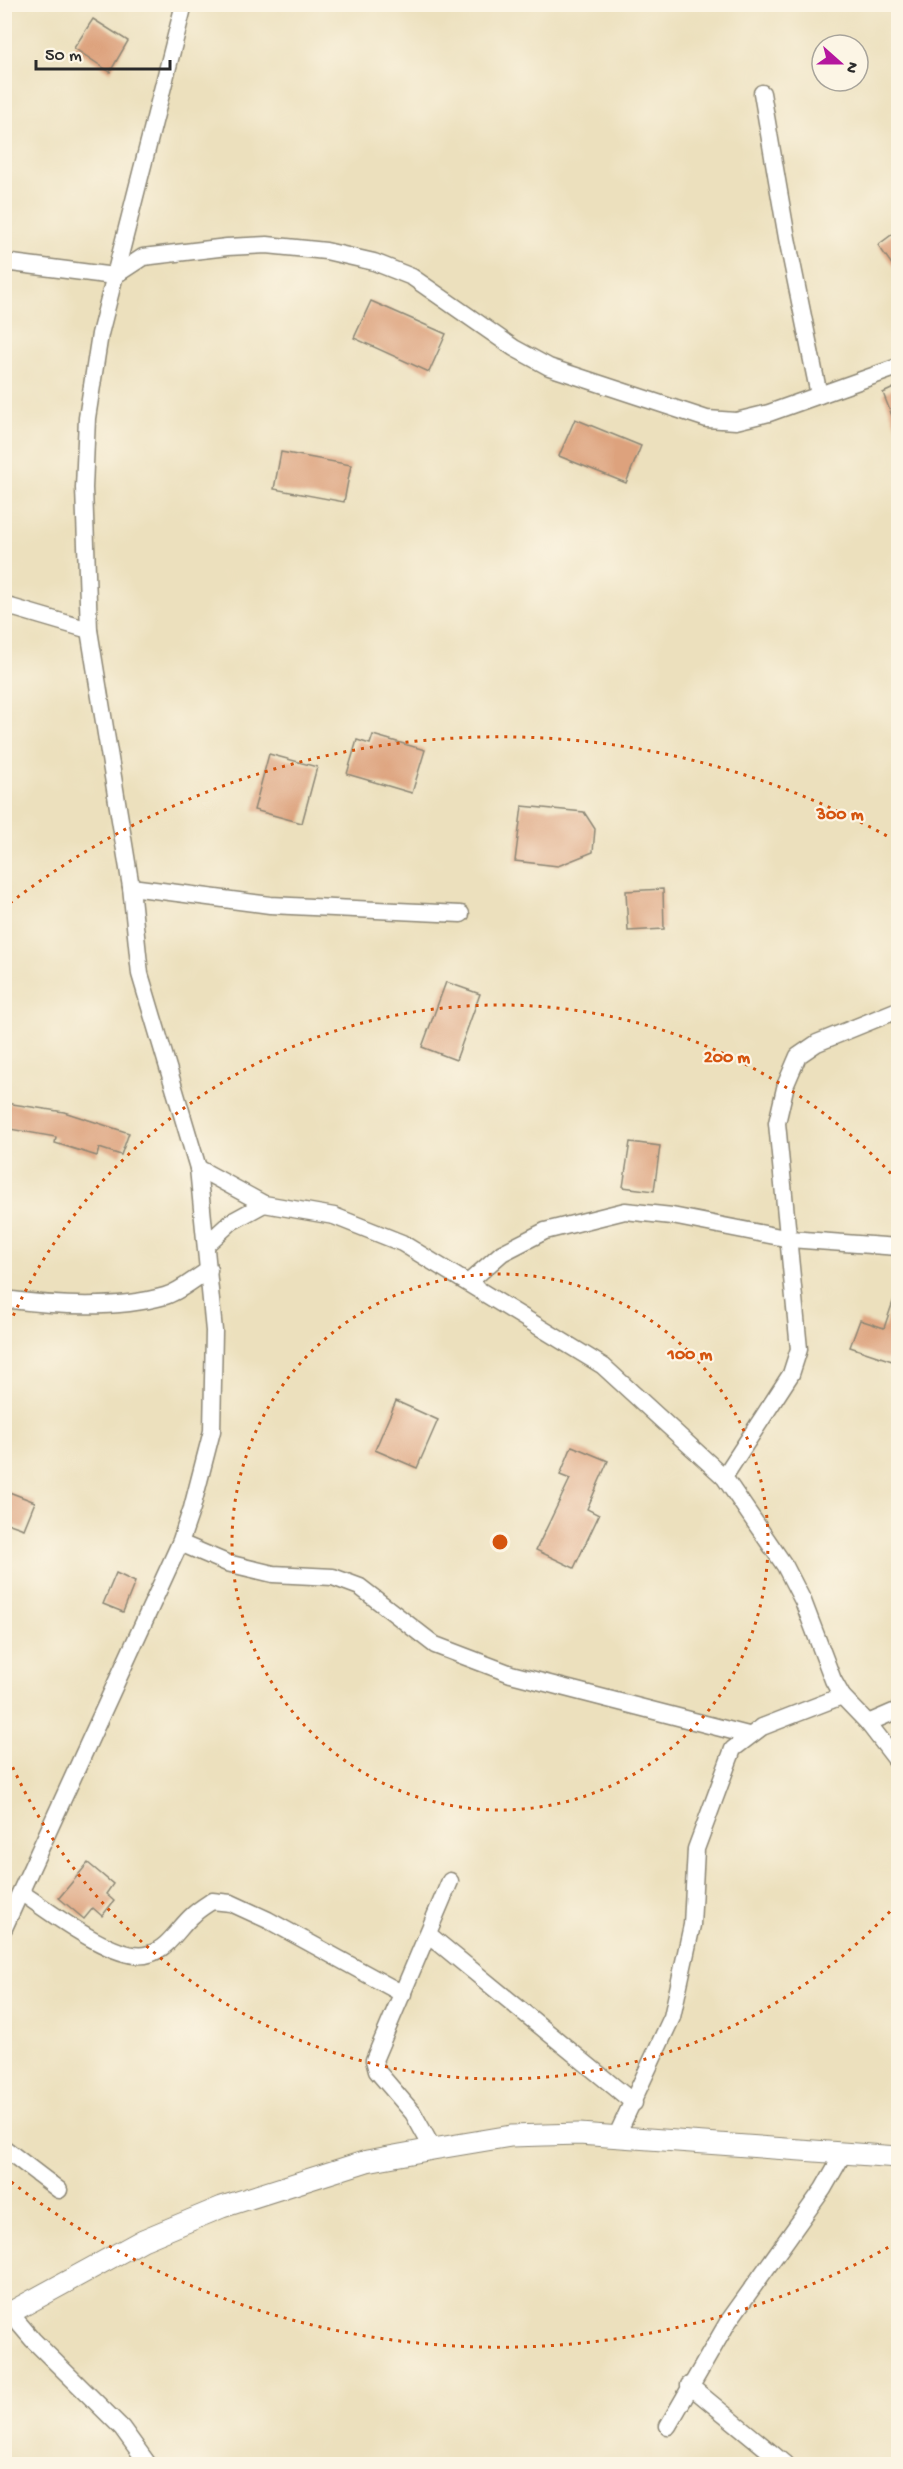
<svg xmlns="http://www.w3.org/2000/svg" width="903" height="2469" font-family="'Gochi Hand',sans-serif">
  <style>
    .building { fill: #dda27d }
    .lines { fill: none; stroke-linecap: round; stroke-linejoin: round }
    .minor-casing { stroke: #8c8674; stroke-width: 19 }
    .tertiary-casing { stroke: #8c8674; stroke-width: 23 }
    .minor { stroke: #fff; stroke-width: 16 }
    .tertiary { stroke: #fff; stroke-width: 21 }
    .ring { fill: none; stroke: #d5540f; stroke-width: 3; stroke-dasharray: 3 6 }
    .centre { fill: #d5540f; stroke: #fcf5e5; stroke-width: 3 }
    .ring-label { font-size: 18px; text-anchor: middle; font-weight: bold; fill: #d5540f; stroke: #fcf5e5; stroke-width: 4.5; stroke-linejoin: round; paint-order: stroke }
  </style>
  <rect width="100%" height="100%" fill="#fcf5e5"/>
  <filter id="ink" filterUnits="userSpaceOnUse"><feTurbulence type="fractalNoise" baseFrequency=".0167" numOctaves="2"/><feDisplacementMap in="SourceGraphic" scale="12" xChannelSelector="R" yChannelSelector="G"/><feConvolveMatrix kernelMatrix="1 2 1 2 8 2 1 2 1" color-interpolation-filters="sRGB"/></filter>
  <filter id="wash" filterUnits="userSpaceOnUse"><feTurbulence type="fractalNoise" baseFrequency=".008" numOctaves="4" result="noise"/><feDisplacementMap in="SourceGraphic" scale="24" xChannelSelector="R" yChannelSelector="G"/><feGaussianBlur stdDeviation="1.35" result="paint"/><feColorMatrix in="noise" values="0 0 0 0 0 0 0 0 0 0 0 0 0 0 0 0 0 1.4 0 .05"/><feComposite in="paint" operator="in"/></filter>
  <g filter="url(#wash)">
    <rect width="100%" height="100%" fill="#ece0bd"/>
    <g id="blocks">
      <g class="building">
        <path d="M93,19L128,41L110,72L74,48Z"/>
        <path d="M898,230V273L878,245Z"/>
        <path d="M371,301L446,334L429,372L354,338Z"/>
        <path d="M898,386V431L883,393Z"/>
        <path d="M575,419L641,446L626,483L559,456Z"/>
        <path d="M281,452L351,465L344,502L274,489Z"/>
        <path d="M373,735L425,750L412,793L347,774L357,740L370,744Z"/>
        <path d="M269,754L317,767L302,823L254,810Z"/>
        <path d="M522,806L584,812L595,829L593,852L558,866L515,861Z"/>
        <path d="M663,889L664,929L628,931L626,891Z"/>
        <path d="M446,982L480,994L456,1060L422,1047Z"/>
        <path d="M6,1103L64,1112L129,1133L121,1155L99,1148L97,1156L55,1143L56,1137L4,1128Z"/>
        <path d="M630,1142L660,1146L654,1191L623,1187Z"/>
        <path d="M896,1293H898V1363L850,1347L860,1320L884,1328Z"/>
        <path d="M396,1401L438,1420L417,1468L375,1450Z"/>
        <path d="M572,1446L608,1461L587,1509L599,1515L574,1568L536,1550L570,1479L560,1475Z"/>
        <path d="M4,1490L35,1502L24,1529L4,1522Z"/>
        <path d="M116,1573L135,1582L123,1612L103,1604Z"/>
        <path d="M88,1863L113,1884L106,1894L114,1901L102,1916L93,1908L84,1919L59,1898Z"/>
      </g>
    </g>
  </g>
  <g filter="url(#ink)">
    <use href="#blocks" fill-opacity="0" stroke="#8c8674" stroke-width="1.5"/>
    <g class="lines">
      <defs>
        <g id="minor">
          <path d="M762,93L787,238L819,395"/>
          <path d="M4,262L114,276L143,257L227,247L267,245L326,251L374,262L412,277L514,348L549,367L707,419L736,421L769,413L898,367"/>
          <path d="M4,605L89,630"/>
          <path d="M131,887L270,905L461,914"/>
          <path d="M198,1168L264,1204L334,1216L402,1243L603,1366L724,1477L785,1566L803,1601L833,1680L842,1696L868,1723L898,1762"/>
          <path d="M206,1245L231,1222L264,1204"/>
          <path d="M469,1282L502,1253L545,1231L625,1211L672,1216L790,1239L898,1247"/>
          <path d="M4,1299C55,1306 115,1310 165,1296C180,1292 195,1278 209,1270"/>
          <path d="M724,1477L791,1374L799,1349L777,1123L786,1084L798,1056L817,1043L898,1010"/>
          <path d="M180,1543L227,1563L273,1574L333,1577L360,1587L435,1645L511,1674L748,1735"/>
          <path d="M868,1723L898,1710"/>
          <path d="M22,1893C47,1910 118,1965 149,1954C169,1948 178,1928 193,1915C199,1909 206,1905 212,1901L231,1903L268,1920L403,1994"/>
          <path d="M4,1928L180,1543L192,1508L212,1431L214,1331L198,1168L140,974L131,887L89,630L84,488L87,418L100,334L184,4"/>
          <path d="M428,1934L634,2103"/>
          <path d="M617,2135L672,2017L692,1925L696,1849L733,1749L762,1727L842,1696"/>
          <path d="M4,2148L59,2190"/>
          <path d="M433,2149L413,2113L377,2071L374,2060L450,1881"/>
          <path d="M10,2313L33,2340L122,2428L148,2464"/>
          <path d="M689,2385L785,2464"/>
          <path d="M668,2426L728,2322L823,2189L843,2154"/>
        </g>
        <path id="tertiary" d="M4,2316L143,2240L222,2207L367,2161L433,2149L511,2136L579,2134L898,2157"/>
      </defs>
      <use href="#minor" class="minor-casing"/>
      <use href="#tertiary" class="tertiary-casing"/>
      <use href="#minor" class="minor"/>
      <use href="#tertiary" class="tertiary"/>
    </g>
  </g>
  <g class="ring">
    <circle cx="500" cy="1542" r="268"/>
    <path d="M896 1905A537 537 0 0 1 6 1752M6 1332A537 537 0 0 1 896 1179"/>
    <path d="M896 2243A805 805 0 0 1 10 2181M10 903A805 805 0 0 1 896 841"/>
  </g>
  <circle cx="500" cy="1542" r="9" class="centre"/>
  <g class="ring-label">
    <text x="840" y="819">300 m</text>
    <text x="727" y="1062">200 m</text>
    <text x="690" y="1359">100 m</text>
  </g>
  <rect width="903" height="2469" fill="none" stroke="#fcf5e5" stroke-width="24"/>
  <g transform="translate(840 63) rotate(111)"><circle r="28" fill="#fcf5e5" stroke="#a8a49b" stroke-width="1.5"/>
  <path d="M0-4.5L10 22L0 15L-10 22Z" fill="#b5179e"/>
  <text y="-9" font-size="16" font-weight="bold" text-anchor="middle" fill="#2b2b2b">N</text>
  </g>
  <path d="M36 60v9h134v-9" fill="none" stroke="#2b2b2b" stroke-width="3"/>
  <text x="45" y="60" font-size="18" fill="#2b2b2b" stroke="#fcf5e5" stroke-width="4.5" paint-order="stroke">50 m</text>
</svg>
